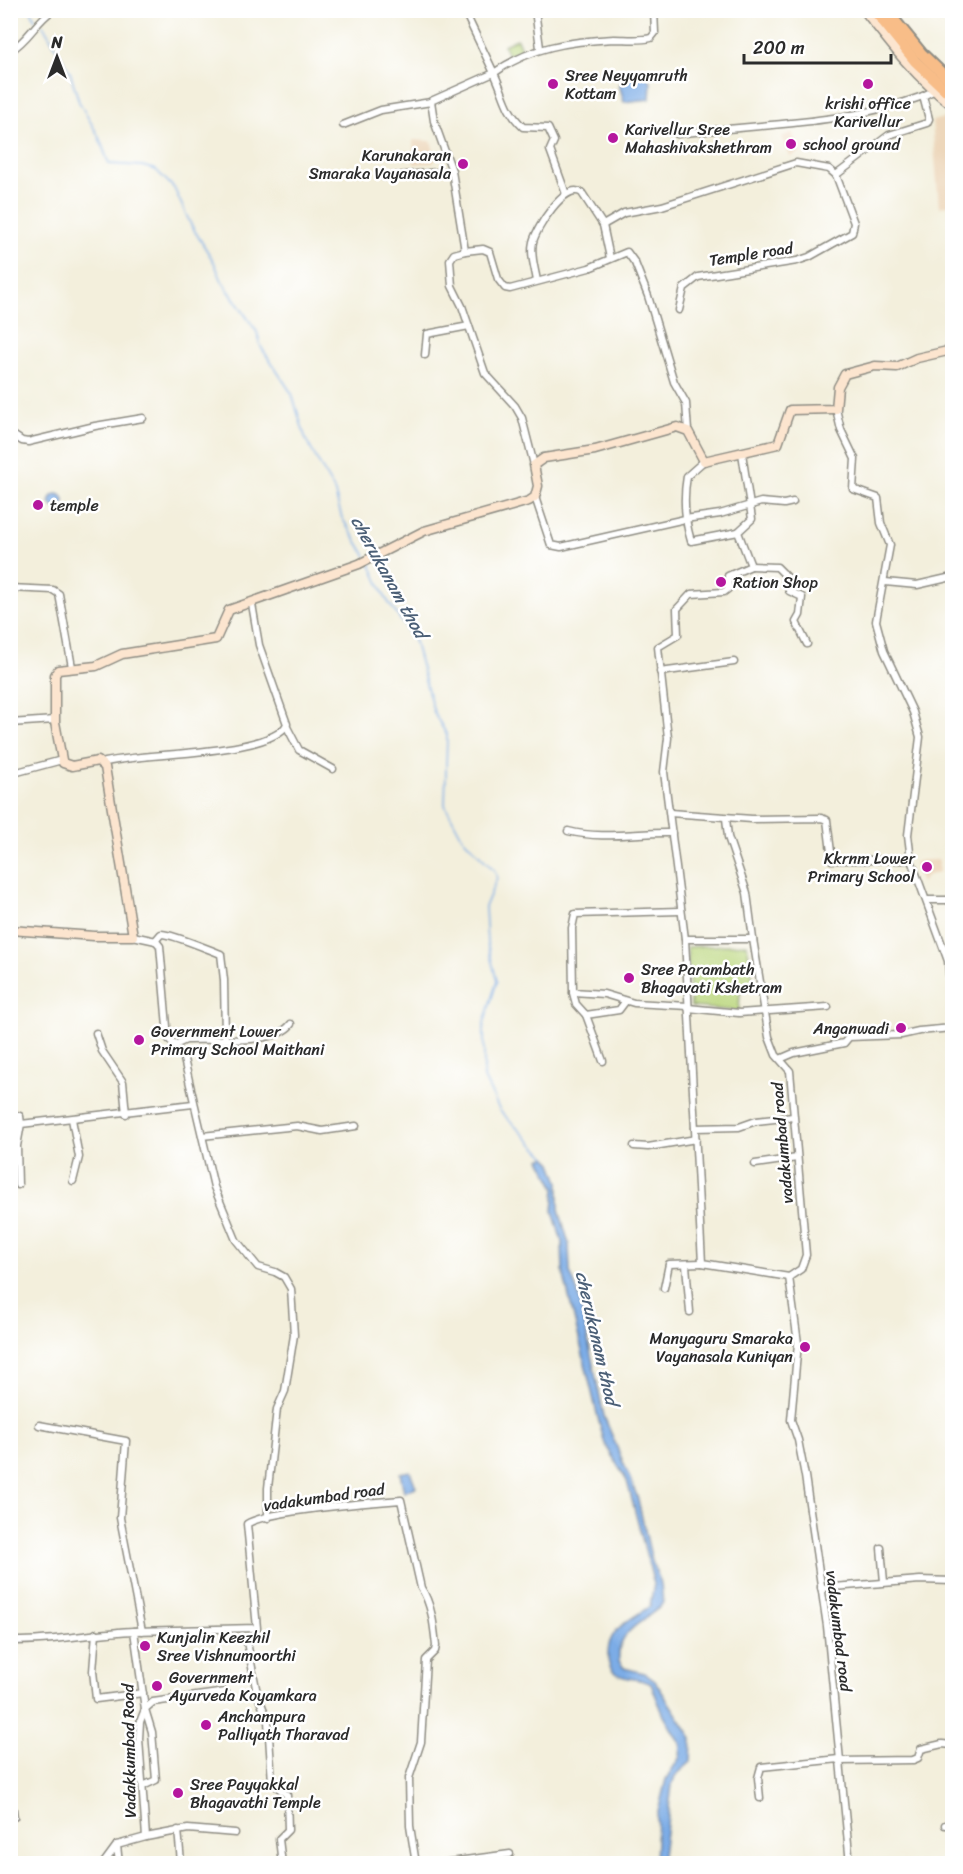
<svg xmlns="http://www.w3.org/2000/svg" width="963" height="1874" font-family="Sriracha,sans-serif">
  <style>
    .built { fill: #edd7bb }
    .green { fill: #bad67c; stroke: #728054; stroke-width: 1.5 }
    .water { fill: #7bace6; stroke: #536c88; stroke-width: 1.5 }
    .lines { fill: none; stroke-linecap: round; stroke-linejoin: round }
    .stream { stroke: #7bace6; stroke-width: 1.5 }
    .street-casing { stroke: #8f8d84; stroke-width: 9 }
    .secondary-casing { stroke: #8f8d84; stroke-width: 11 }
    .highway-casing { stroke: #8f8d84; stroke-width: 14 }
    .street { stroke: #fff; stroke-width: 6 }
    .secondary { stroke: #fce5cf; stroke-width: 8 }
    .highway { stroke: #f8bd88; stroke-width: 10 }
    .poi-dot { fill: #b5179e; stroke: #fff; stroke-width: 2 }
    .labels { text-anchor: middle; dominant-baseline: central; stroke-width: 5; stroke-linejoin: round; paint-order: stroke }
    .poi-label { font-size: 16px; fill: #2b2b2b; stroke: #fff; text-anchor: start }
    .street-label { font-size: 16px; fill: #2b2b2b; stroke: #fff }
    .water-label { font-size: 18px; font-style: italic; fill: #4b5f76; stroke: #fff }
  </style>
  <rect width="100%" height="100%" fill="#fff"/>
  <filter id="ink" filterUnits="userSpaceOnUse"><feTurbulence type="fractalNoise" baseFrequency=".0167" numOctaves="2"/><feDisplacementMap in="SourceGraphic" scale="12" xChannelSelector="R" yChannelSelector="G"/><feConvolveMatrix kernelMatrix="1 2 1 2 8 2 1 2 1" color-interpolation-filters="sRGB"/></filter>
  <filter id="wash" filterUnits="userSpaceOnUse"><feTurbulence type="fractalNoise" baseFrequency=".008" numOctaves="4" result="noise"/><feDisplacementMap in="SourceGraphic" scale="24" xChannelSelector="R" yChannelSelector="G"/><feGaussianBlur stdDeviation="1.35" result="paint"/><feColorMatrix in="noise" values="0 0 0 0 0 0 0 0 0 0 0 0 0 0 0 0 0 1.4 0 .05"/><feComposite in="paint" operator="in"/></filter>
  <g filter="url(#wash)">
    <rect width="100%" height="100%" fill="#f3efdc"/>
    <g class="built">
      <path d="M952,116V205L939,207L932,121Z"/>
      <path d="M792,132L800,152L790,157L782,137Z"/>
      <path d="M413,140L431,141L436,158L433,163L414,164Z"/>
      <path d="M924,860H939V872L926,876L921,883L914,862Z"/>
    </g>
    <g class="green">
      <path d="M517,39L521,49L508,56L504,45Z"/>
      <path d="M747,944L754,986L740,992L739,1011L691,1007L687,947Z"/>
    </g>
    <g class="water">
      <path d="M646,74L651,83L650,99L624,102L619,84L623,83L622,76Z"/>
      <circle cx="57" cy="501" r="7"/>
      <path d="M546,1157L552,1163L559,1182V1210L569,1244L570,1272L578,1293L604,1416L637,1496L652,1561L661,1584L663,1602L660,1607C641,1623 616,1632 619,1661L624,1668L644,1673L655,1681L692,1738L691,1762L675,1776L672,1785L662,1863H655L657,1816L666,1779L680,1757L681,1745L664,1716L651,1684C640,1677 626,1681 615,1673C609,1669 608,1663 608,1657C606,1628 631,1620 650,1606L654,1584L627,1481L605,1444L600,1426L563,1272L562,1242L553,1211L555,1188L540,1159Z"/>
      <path d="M410,1471L416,1487L404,1492L400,1473Z"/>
    </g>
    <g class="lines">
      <g class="stream">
        <path d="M31,10L35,20"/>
        <path d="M43,25L70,72L79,102L98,135L109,164L142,166L156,170L174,188L191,225L214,262L222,281L257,332L261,347L292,394L306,440L334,490L342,518L366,556"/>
        <path d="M370,563L385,597L414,640L434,713L447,735L445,805L462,837L495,871L497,878L485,907L487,943L497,981L484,1023V1078L500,1111L546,1157"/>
        <path d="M624,1467L633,1487"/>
      </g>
    </g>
  </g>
  <g filter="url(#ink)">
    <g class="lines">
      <defs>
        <g id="street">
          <path d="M464,10L494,73L431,101L434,121L452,171L465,251L454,254L450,260L452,286L462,306L485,373L515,406L522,418L534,465"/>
          <path d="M535,10L540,48"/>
          <path d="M890,15L903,10"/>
          <path d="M10,51C29,40 35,22 53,10"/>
          <path d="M343,125L381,110L431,102"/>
          <path d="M677,134C759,124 845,125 923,96"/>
          <path d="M384,177L452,171"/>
          <path d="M566,194L550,150L554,141L548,128L523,127C504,109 505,95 494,73C530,47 570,41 614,39C626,39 639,41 651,38L655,33L654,10"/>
          <path d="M603,225L624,213L662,206L796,163L829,169L836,175L889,135L927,123L929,119L923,96L933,91"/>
          <path d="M10,231L14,229"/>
          <path d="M465,251L483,249L490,252L498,279L505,288L510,289L589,268L627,252L635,263L648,296L674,382L686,403L688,431"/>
          <path d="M537,281C535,268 530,255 533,242C536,229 565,181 582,193L603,225L610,258"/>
          <path d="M679,310L684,288L698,277L797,261L809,257L852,233L854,223L836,175"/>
          <path d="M425,355L427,334L469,326"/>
          <path d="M836,409L841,430L855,459L853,489L878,498L881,523L890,545L876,621L884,651L913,712L920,737L908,835L911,860L948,961L952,1006"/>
          <path d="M10,433L22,441L28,442L95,426L143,418"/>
          <path d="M742,453L752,519L738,532L751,566L728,576V589L724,592L691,594L677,609L678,635L658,647L668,738L664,772L685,939H753L769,1037L776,1055L790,1071L806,1255L801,1269L789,1277L798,1343L791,1420L798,1440L805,1476L827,1626L850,1864"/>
          <path d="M704,461L687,476C683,499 684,518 691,541L738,532"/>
          <path d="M535,497L551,545L561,547L685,519L720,514L761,502L784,504L793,502"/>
          <path d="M751,566L777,567L789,579V591L802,597L800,615L796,622L807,644"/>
          <path d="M885,582L917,585L952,577"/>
          <path d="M10,588L53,590L59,594L72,667"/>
          <path d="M660,672L734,662"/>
          <path d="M10,723L55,720"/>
          <path d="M287,727L299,750L333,769"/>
          <path d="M102,763C140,752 271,756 287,724L259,645L252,604"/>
          <path d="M10,774L62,760"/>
          <path d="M670,813L752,819L821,818L827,820L832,860H911"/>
          <path d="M726,818L728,837L747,893L753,939"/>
          <path d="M568,831C604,840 635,832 672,833"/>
          <path d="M927,900H949L952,906"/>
          <path d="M680,911L575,914L572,928L573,992L604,994L634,1003L688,1006"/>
          <path d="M133,936L156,941L160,946L168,1038L183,1055L214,1187L236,1240L258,1267L275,1272L284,1277L291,1289L294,1335L285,1391L277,1409L268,1488V1518"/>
          <path d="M685,939L702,1263L789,1277"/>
          <path d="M155,941L161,934C173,934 207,949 221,954L224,980L225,1038"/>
          <path d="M573,993L576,1004L586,1015L619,1010L625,1002"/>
          <path d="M688,1008L739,1013L828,1007"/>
          <path d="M586,1015L603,1061"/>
          <path d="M96,1033L102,1051L123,1082L126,1114"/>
          <path d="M175,1045L186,1040C213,1038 275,1046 291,1024"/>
          <path d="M780,1059L794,1053L844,1043L849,1037L901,1035L919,1031L952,1028"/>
          <path d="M10,1113L20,1116L21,1124"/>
          <path d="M72,1119L79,1157L73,1181"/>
          <path d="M695,1128L739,1127L756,1121L793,1117"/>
          <path d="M202,1136L297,1126L322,1131L356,1126"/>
          <path d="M634,1146L648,1147L696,1139"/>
          <path d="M755,1164L797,1158"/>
          <path d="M18,1185L17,1146L21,1124L193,1104"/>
          <path d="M686,1265L690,1312"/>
          <path d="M664,1288L669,1264L702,1263"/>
          <path d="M39,1425L126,1441L120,1518L142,1631"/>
          <path d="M881,1548L884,1582"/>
          <path d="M821,1588L920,1580L952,1581"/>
          <path d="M134,1631L257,1628L247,1524C265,1511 374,1502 401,1500L421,1588C432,1604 434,1627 436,1646L435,1651L426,1660L421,1742L409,1778L410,1826L416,1864"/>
          <path d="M96,1633L93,1671L96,1699L143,1693"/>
          <path d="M10,1641C52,1642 92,1633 134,1631L145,1709L140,1722L139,1739L146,1837L117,1845L119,1864"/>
          <path d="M247,1642L257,1693L268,1721L272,1782L287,1795L288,1830L279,1839L282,1864"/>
          <path d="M839,1761L913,1760L918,1758L921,1749L942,1744L952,1745"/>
          <path d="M143,1786L156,1780L152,1732L145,1709L153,1702L226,1692"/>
          <path d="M10,1788L14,1817L10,1818"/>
          <path d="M760,1798L758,1778L761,1767L839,1759"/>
          <path d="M945,1825H952"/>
          <path d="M178,1830L181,1862L187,1864"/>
          <path d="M146,1837L188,1829L235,1833"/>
          <path d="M103,1864L117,1845"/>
          <path d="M435,1864L510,1854"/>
        </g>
        <g id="secondary">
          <path d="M864,10C891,45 917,79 952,105"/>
          <path d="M10,930L94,936H133L105,767L98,761L72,766L63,763L62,760L55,722V675L58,670L96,666L122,654L216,639L229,610L359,564L424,531L529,501L535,497L538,486L534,465L544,458L595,450L677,427L688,431L704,461L778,444L790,410L836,409L838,387L845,374L875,366L897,367L917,358L952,350"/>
        </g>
        <g id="highway">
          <path d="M874,10L915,61L952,96"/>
          <path d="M886,10L921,53L952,83"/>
        </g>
      </defs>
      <use href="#street" class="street-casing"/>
      <use href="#secondary" class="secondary-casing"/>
      <use href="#highway" class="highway-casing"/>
      <use href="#street" class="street"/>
      <use href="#secondary" class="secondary"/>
      <use href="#highway" class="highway"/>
    </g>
  </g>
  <g class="poi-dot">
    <circle cx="553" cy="84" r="6"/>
    <circle cx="868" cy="84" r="6"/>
    <circle cx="613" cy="138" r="6"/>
    <circle cx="791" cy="144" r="6"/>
    <circle cx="463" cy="164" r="6"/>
    <circle cx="38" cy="505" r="6"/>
    <circle cx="721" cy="582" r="6"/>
    <circle cx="927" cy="867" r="6"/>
    <circle cx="629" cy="978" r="6"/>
    <circle cx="901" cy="1028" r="6"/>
    <circle cx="139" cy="1040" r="6"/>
    <circle cx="805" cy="1347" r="6"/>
    <circle cx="145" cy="1646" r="6"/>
    <circle cx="157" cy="1686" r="6"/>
    <circle cx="206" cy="1725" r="6"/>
    <circle cx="178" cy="1793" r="6"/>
  </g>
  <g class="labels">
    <g class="poi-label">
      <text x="565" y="75">Sree Neyyamruth<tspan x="565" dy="18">Kottam</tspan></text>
      <text x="868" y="103" text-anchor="middle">krishi office<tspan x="868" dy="18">Karivellur</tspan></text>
      <text x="625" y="129">Karivellur Sree<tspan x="625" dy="18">Mahashivakshethram</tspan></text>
      <text x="803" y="144">school ground</text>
      <text x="451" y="155" text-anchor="end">Karunakaran<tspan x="451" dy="18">Smaraka Vayanasala</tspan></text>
      <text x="50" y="505">temple</text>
      <text x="733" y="582">Ration Shop</text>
      <text x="915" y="858" text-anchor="end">Kkrnm Lower<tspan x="915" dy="18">Primary School</tspan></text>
      <text x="641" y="969">Sree Parambath<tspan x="641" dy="18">Bhagavati Kshetram</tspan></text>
      <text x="889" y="1028" text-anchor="end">Anganwadi</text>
      <text x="151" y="1031">Government Lower<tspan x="151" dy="18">Primary School Maithani</tspan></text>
      <text x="793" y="1338" text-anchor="end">Manyaguru Smaraka<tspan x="793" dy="18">Vayanasala Kuniyan</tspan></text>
      <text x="157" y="1637">Kunjalin Keezhil<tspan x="157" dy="18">Sree Vishnumoorthi</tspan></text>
      <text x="169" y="1677">Government<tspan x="169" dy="18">Ayurveda Koyamkara</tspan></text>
      <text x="218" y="1716">Anchampura<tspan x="218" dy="18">Palliyath Tharavad</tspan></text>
      <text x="190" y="1784">Sree Payyakkal<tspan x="190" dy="18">Bhagavathi Temple</tspan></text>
    </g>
    <g class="street-label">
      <text transform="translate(751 254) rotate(-9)">Temple road</text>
      <text transform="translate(782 1143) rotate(-95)">vadakumbad road</text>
      <text transform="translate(324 1497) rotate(-8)">vadakumbad road</text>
      <text transform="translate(839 1631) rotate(83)">vadakumbad road</text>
      <text transform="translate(129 1751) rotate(-91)">Vadakkumbad Road</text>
    </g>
    <g class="water-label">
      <text transform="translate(389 577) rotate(61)">cherukanam thod</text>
      <text transform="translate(597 1338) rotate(77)">cherukanam thod</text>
    </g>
  </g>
  <rect width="963" height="1874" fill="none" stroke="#fff" stroke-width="36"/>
  <g transform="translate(57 57)" stroke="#ffffff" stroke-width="4.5" paint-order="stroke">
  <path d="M0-4.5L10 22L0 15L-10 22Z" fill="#2b2b2b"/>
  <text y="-9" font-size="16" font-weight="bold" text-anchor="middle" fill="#2b2b2b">N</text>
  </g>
  <path d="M744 54v9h147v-9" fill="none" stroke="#2b2b2b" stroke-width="3"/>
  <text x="753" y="54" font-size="18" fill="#2b2b2b" stroke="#ffffff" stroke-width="4.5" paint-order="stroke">200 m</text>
</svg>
